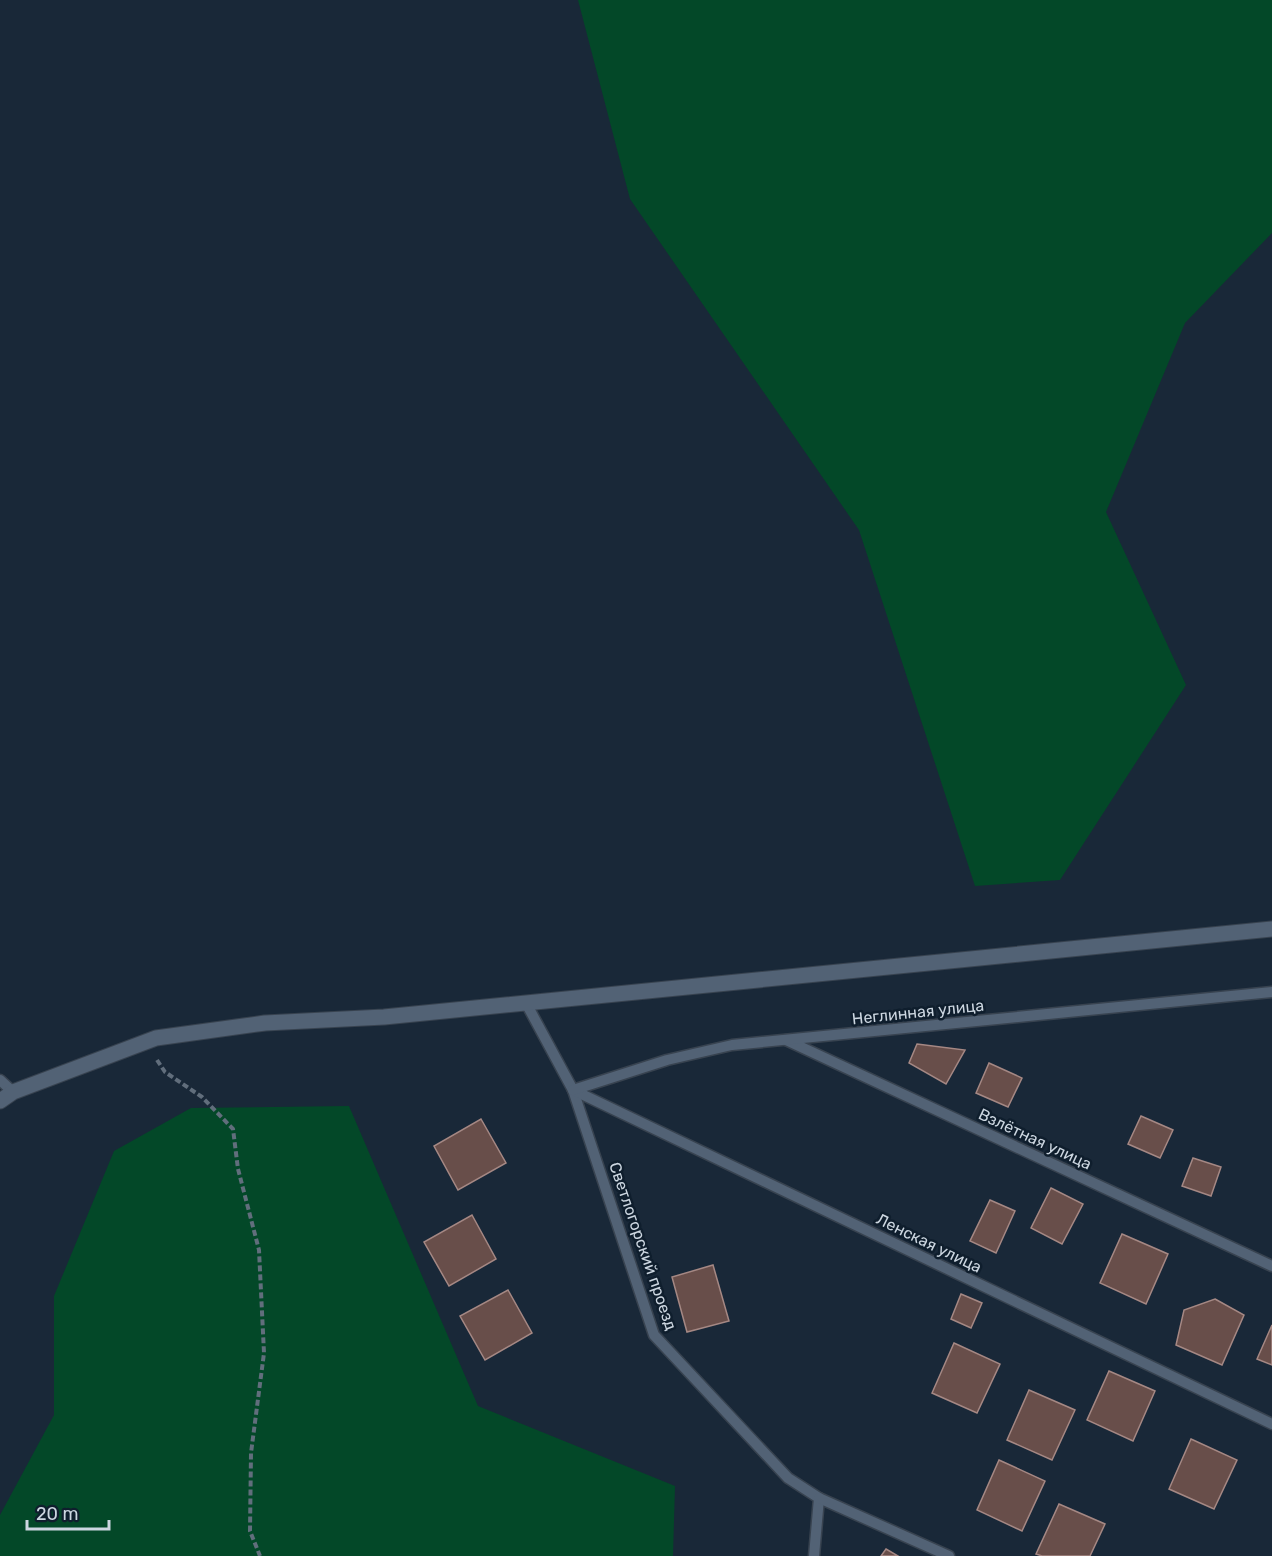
<svg xmlns="http://www.w3.org/2000/svg" width="1272" height="1556" font-family="Rubik,sans-serif">
  <style>
    .green { fill: #034828 }
    .building { fill: #684e4a; stroke: #a58884; stroke-width: 1.5 }
    .lines { fill: none; stroke-linecap: round; stroke-linejoin: round }
    .service-casing { stroke: #384350; stroke-width: 13 }
    .tertiary-casing { stroke: #384350; stroke-width: 17 }
    .path { stroke: #616e7c; stroke-width: 4; stroke-dasharray: 6 3; stroke-linecap: butt }
    .service { stroke: #526275; stroke-width: 10 }
    .tertiary { stroke: #526275; stroke-width: 15 }
    .labels { text-anchor: middle; dominant-baseline: central; stroke-width: 5; stroke-linejoin: round; paint-order: stroke }
    .street-label { font-size: 16px; fill: #ccd6e0; stroke: #0f1e2d }
  </style>
  <rect width="100%" height="100%" fill="#192838"/>
  <g class="green">
    <path d="M578,0H1272V233L1185,323L1106,512L1186,685L1060,880L975,886L859,530L630,199Z"/>
    <path d="M349,1106L478,1406L675,1486L673,1556H0V1515L54,1415V1296L114,1151L191,1108Z"/>
  </g>
  <g class="building">
    <path d="M917,1044L965,1050L946,1084L909,1063Z"/>
    <path d="M989,1063L1022,1078L1008,1107L976,1093Z"/>
    <path d="M1141,1116L1173,1130L1160,1158L1128,1144Z"/>
    <path d="M481,1119L506,1163L458,1190L434,1146Z"/>
    <path d="M1193,1158L1221,1167L1211,1196L1182,1186Z"/>
    <path d="M1051,1188L1083,1204L1062,1244L1031,1228Z"/>
    <path d="M990,1200L1015,1211L996,1253L970,1241Z"/>
    <path d="M472,1215L496,1259L449,1286L424,1242Z"/>
    <path d="M1122,1234L1168,1254L1146,1304L1100,1283Z"/>
    <path d="M713,1265L729,1321L687,1332L672,1277Z"/>
    <path d="M508,1290L532,1333L485,1360L460,1316Z"/>
    <path d="M961,1294L982,1303L971,1328L951,1319Z"/>
    <path d="M1215,1299L1244,1315L1222,1365L1176,1345L1184,1310Z"/>
    <path d="M1272,1325V1365L1257,1359Z"/>
    <path d="M954,1343L1000,1364L977,1413L932,1393Z"/>
    <path d="M1109,1371L1155,1391L1133,1441L1087,1420Z"/>
    <path d="M1029,1390L1075,1410L1052,1460L1007,1440Z"/>
    <path d="M1191,1439L1237,1460L1214,1509L1169,1489Z"/>
    <path d="M999,1460L1045,1481L1022,1531L977,1510Z"/>
    <path d="M1059,1504L1105,1524L1090,1556H1042L1036,1554Z"/>
    <path d="M886,1549L898,1556H881Z"/>
  </g>
  <g class="lines">
    <defs>
      <g id="service">
        <path d="M526,1003L573,1090L654,1335L788,1478L819,1498L814,1556"/>
        <path d="M786,1040L1272,1266"/>
        <path d="M0,1080L13,1092"/>
        <path d="M573,1090L1272,1424"/>
        <path d="M573,1090L667,1060L732,1045L1272,992"/>
        <path d="M819,1498L949,1556"/>
      </g>
      <path id="tertiary" d="M0,1101L13,1092L156,1038L265,1023L384,1017L1272,929"/>
    </defs>
    <use href="#service" class="service-casing"/>
    <use href="#tertiary" class="tertiary-casing"/>
    <path class="path" d="M157,1060L165,1072L202,1097L233,1129L238,1169L259,1250L264,1353L251,1453L250,1531L260,1556"/>
    <use href="#service" class="service"/>
    <use href="#tertiary" class="tertiary"/>
  </g>
  <g class="labels">
    <g class="street-label">
      <text transform="translate(918 1012) rotate(-6)">Неглинная улица</text>
      <text transform="translate(1035 1139) rotate(25)">Взлётная улица</text>
      <text transform="translate(929 1243) rotate(26)">Ленская улица</text>
      <text transform="translate(643 1246) rotate(71)">Светлогорский проезд</text>
    </g>
  </g>
  <path d="M27 1520v9h82v-9" fill="none" stroke="#ccd6e0" stroke-width="3"/>
  <text x="36" y="1520" font-size="18" fill="#ccd6e0" stroke="#0f1e2d" stroke-width="4.5" paint-order="stroke">20 m</text>
</svg>
